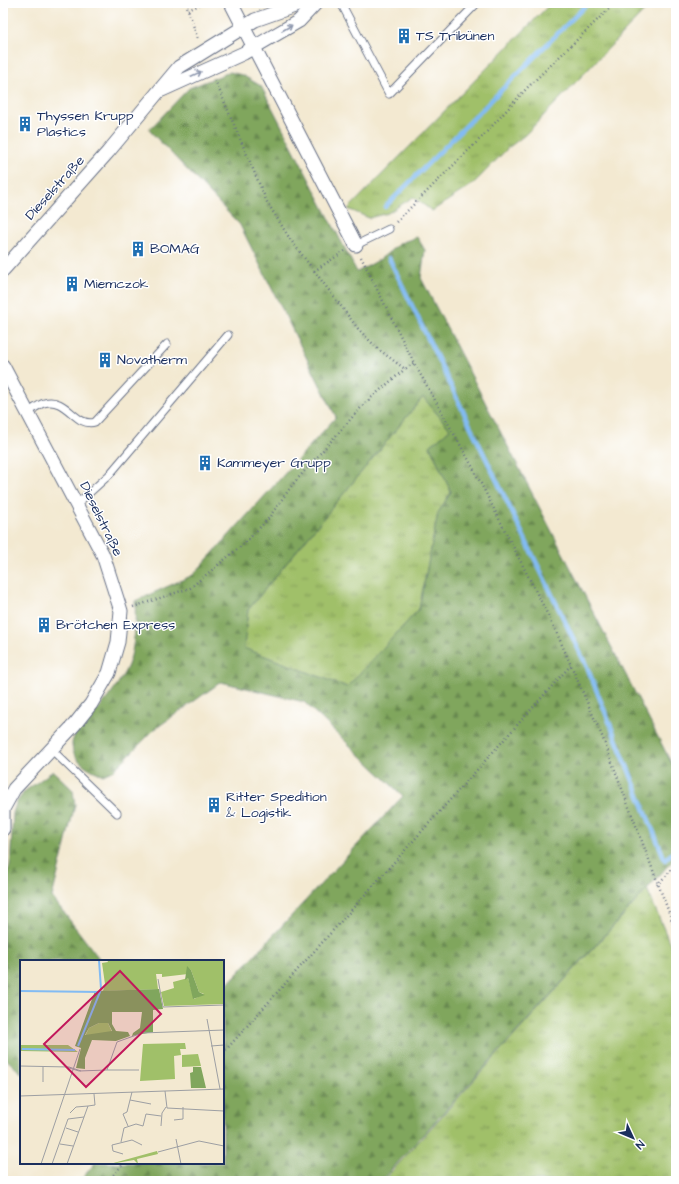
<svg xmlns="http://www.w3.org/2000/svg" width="679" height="1184" font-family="'Architects Daughter',sans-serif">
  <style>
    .grass { fill: url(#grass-tufts); stroke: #5e7864 }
    .forest { fill: url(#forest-firs); stroke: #4e6a5e; fill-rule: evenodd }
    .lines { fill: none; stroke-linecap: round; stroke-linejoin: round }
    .stream { stroke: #82bbf3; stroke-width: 4.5 }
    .lane-casing { stroke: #677086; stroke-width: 9 }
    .street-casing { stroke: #677086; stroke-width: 15 }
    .path { stroke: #677086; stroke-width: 2.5; stroke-dasharray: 1 3; stroke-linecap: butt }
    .lane { stroke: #fff; stroke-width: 7 }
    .street { stroke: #fff; stroke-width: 13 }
    .oneway { stroke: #8d97ae }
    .labels { text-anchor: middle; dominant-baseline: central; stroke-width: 3; stroke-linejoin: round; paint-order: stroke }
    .poi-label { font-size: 14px; fill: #1b2f5e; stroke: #fff; text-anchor: start }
    .street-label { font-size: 14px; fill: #1b2f5e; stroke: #fff }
    .inset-river { fill: none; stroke: #82bbf3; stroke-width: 2 }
    .inset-road { fill: none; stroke: #9d9fa3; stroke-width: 1 }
    .view { fill: #c2185b; fill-opacity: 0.15; stroke: #c2185b; stroke-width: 2 }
    .inset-edge { fill: none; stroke: #1b2f5e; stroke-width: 2 }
  </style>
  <defs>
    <pattern id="grass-tufts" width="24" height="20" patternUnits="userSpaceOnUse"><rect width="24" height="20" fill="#a0c069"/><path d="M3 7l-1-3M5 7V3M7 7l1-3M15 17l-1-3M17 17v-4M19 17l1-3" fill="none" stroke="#829c5a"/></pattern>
    <pattern id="forest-firs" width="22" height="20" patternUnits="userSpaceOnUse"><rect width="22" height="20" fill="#80a65d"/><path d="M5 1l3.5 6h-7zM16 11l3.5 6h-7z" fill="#688850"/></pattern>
  </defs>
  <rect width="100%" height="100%" fill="#fff"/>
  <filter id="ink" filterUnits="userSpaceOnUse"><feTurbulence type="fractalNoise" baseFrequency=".025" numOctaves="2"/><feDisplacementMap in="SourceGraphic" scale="8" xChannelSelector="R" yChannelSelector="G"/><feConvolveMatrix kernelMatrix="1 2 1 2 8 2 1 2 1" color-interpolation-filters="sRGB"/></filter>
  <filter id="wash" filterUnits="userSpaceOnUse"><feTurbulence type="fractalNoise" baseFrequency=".012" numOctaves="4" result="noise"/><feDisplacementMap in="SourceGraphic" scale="16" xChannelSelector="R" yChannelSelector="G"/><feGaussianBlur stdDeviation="0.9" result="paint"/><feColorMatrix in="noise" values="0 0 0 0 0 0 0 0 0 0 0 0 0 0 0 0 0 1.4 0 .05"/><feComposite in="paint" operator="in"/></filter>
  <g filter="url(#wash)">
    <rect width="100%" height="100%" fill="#f3e9d1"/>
    <g class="grass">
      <path d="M551,3H652L525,135L508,148L473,184L432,211L413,197L388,213L369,218L348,209Z"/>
      <path d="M423,397L450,429L430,446L451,492L438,513L419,609L347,687L243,648L248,610Z"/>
      <path d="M647,889L676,958V1181H383Z"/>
    </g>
    <g class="forest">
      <path d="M230,72L242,75L261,86L357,272L379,260L400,243L417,237L425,250L421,278L676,772V857L381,1181H80L95,1163H223V989L403,796L304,702L221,682L155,729L114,770L103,775C89,769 72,761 72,744C72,732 98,711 105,701C113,691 123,677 128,665C135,649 136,618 135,601L193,575L336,417L240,225L149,130L189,88ZM423,397L450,429L430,446L451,492L438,513L419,609L347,687L244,648L248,610Z"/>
      <path d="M53,771L73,790L75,805L52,897L101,961H21V1073L3,1056V882L10,866L13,813L16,803L25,791Z"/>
    </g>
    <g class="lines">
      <g class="stream">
        <path d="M385,207L588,3"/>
        <path d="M389,258L587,667L665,860L676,849"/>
      </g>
    </g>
  </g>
  <g filter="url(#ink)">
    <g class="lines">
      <defs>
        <g id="lane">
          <path d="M341,3L389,94L477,3"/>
          <path d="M356,245L389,229"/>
          <path d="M27,413C32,410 38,405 44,403C67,396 75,428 95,422L167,344"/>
          <path d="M77,504L109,475L228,335"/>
          <path d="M52,750L117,813"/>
        </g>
        <g id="street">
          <path d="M231,3L356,245"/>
          <path d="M162,90L244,53L299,21L316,3"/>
          <path d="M3,270L108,152L179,67L255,20L303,3"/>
          <path d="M3,366L103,555L121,611L118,642L109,673L91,704L75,724L14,789L3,809V829"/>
        </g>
      </defs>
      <use href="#lane" class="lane-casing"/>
      <use href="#street" class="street-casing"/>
      <g class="path">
        <path d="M186,3L198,40"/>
        <path d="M188,10L204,3"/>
        <path d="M215,80L267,202L290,239L359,330L378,349L405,369L414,363"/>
        <path d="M396,222L483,136L527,88L615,3"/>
        <path d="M361,257L414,363L471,464L555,629L602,736L676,931"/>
        <path d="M314,271L345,251"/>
        <path d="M133,607L190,588L246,542L268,519L293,484L365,403L405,369"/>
        <path d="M657,885L676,865"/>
        <path d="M223,1053L571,665"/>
        <path d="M108,1181L124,1163"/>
      </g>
      <use href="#lane" class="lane"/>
      <use href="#street" class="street"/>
    </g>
    <defs><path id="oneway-shaft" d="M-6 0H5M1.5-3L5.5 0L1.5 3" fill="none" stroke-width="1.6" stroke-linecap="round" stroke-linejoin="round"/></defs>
    <g class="oneway">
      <use href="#oneway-shaft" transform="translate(287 28) rotate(-30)"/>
      <use href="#oneway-shaft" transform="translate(196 74) rotate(-25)"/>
    </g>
  </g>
  <defs>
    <symbol id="building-bare" viewBox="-9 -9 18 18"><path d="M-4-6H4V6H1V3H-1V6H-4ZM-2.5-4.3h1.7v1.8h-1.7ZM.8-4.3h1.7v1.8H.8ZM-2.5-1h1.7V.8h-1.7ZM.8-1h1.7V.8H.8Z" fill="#1f6fb2" stroke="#fff" stroke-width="2.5" paint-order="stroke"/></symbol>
  </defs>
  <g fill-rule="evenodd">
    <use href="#building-bare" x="393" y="25" width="22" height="22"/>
    <use href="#building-bare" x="14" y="113" width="22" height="22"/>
    <use href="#building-bare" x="127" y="238" width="22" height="22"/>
    <use href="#building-bare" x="61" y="273" width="22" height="22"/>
    <use href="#building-bare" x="94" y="349" width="22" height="22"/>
    <use href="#building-bare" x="194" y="452" width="22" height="22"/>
    <use href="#building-bare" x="33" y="614" width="22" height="22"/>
    <use href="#building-bare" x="203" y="794" width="22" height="22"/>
  </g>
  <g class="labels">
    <g class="poi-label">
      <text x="416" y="36">TS Tribünen</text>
      <text x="37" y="116">Thyssen Krupp<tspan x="37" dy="16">Plastics</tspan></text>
      <text x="150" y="249">BOMAG</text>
      <text x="84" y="284">Miemczok</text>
      <text x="117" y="360">Novatherm</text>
      <text x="217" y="463">Kammeyer Grupp</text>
      <text x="56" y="625">Brötchen Express</text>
      <text x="226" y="797">Ritter Spedition<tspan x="226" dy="16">&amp; Logistik</tspan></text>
    </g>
    <g class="street-label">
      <text transform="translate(55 188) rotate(-48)">Dieselstraße</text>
      <text transform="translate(101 519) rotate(64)">Dieselstraße</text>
    </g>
  </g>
  <g transform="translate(20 960)">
    <rect width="204" height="204" fill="#f3e9d1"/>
    <path d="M87,0H204V44L144,46L141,32L154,28L153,22L168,18L174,39L184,34L179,32L171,10L167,7L168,14L142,17V14H136L138,29L83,31L85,24L82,3L88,2ZM79,63H88L92,72L65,76L69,68ZM165,83L166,89H160L161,95L154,96L155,119L120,121L123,84ZM1,85H48L58,92L1,91ZM137,191L138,194L117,199L118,204L114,200L90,204Z" fill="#a0c069"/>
    <path d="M167,6L171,10L179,32L185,35L173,39L168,18L165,20ZM139,29L143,49L133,50V72L112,76L113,73L120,68L122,52H92V64L96,71L108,72L110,76L96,81L72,80L65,98V109L56,108L61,88L55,86L75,31ZM79,63H88L92,71L65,75L69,68ZM173,107H181L186,128H171L170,113L173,112Z" fill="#80a65d" fill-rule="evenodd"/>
    <path d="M178,94L181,106L162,107V95Z" fill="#a0c069"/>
    <path class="inset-river" d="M79,0L81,29M0,31L80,32L58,86M2,89L55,90"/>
    <path class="inset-road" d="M138,19L143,47L204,45M187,59L200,129M191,86L204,85M0,106L49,107L61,111M23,106V122M46,107L59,111L87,110L97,82L122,73L204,70M87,110H119M145,131L147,148L204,151M0,136L204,129M110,140L131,144M50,153L56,147L68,146M154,160L163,159V147M108,166L103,154L107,152L112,132M141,166L142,153L146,147M46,168L58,172M156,179L161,204M101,182L104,168L116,164L123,166L126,154L141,156M40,184L53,186M138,192L179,181L204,186M103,194L93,191L92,185L112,180L122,185M21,204L60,89M47,204L68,146L75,145L74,134M47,204H32L48,159L64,157"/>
    <path class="view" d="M100,11L141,54L66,127L24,84Z"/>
    <rect width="204" height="204" class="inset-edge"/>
  </g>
  <rect width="679" height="1184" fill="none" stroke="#fff" stroke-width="16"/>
  <g transform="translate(633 1138) rotate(134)" stroke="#ffffff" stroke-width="3" paint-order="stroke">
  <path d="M0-3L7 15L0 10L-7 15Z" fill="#1b2f5e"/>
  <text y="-6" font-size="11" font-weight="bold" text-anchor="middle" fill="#1b2f5e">N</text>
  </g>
</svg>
